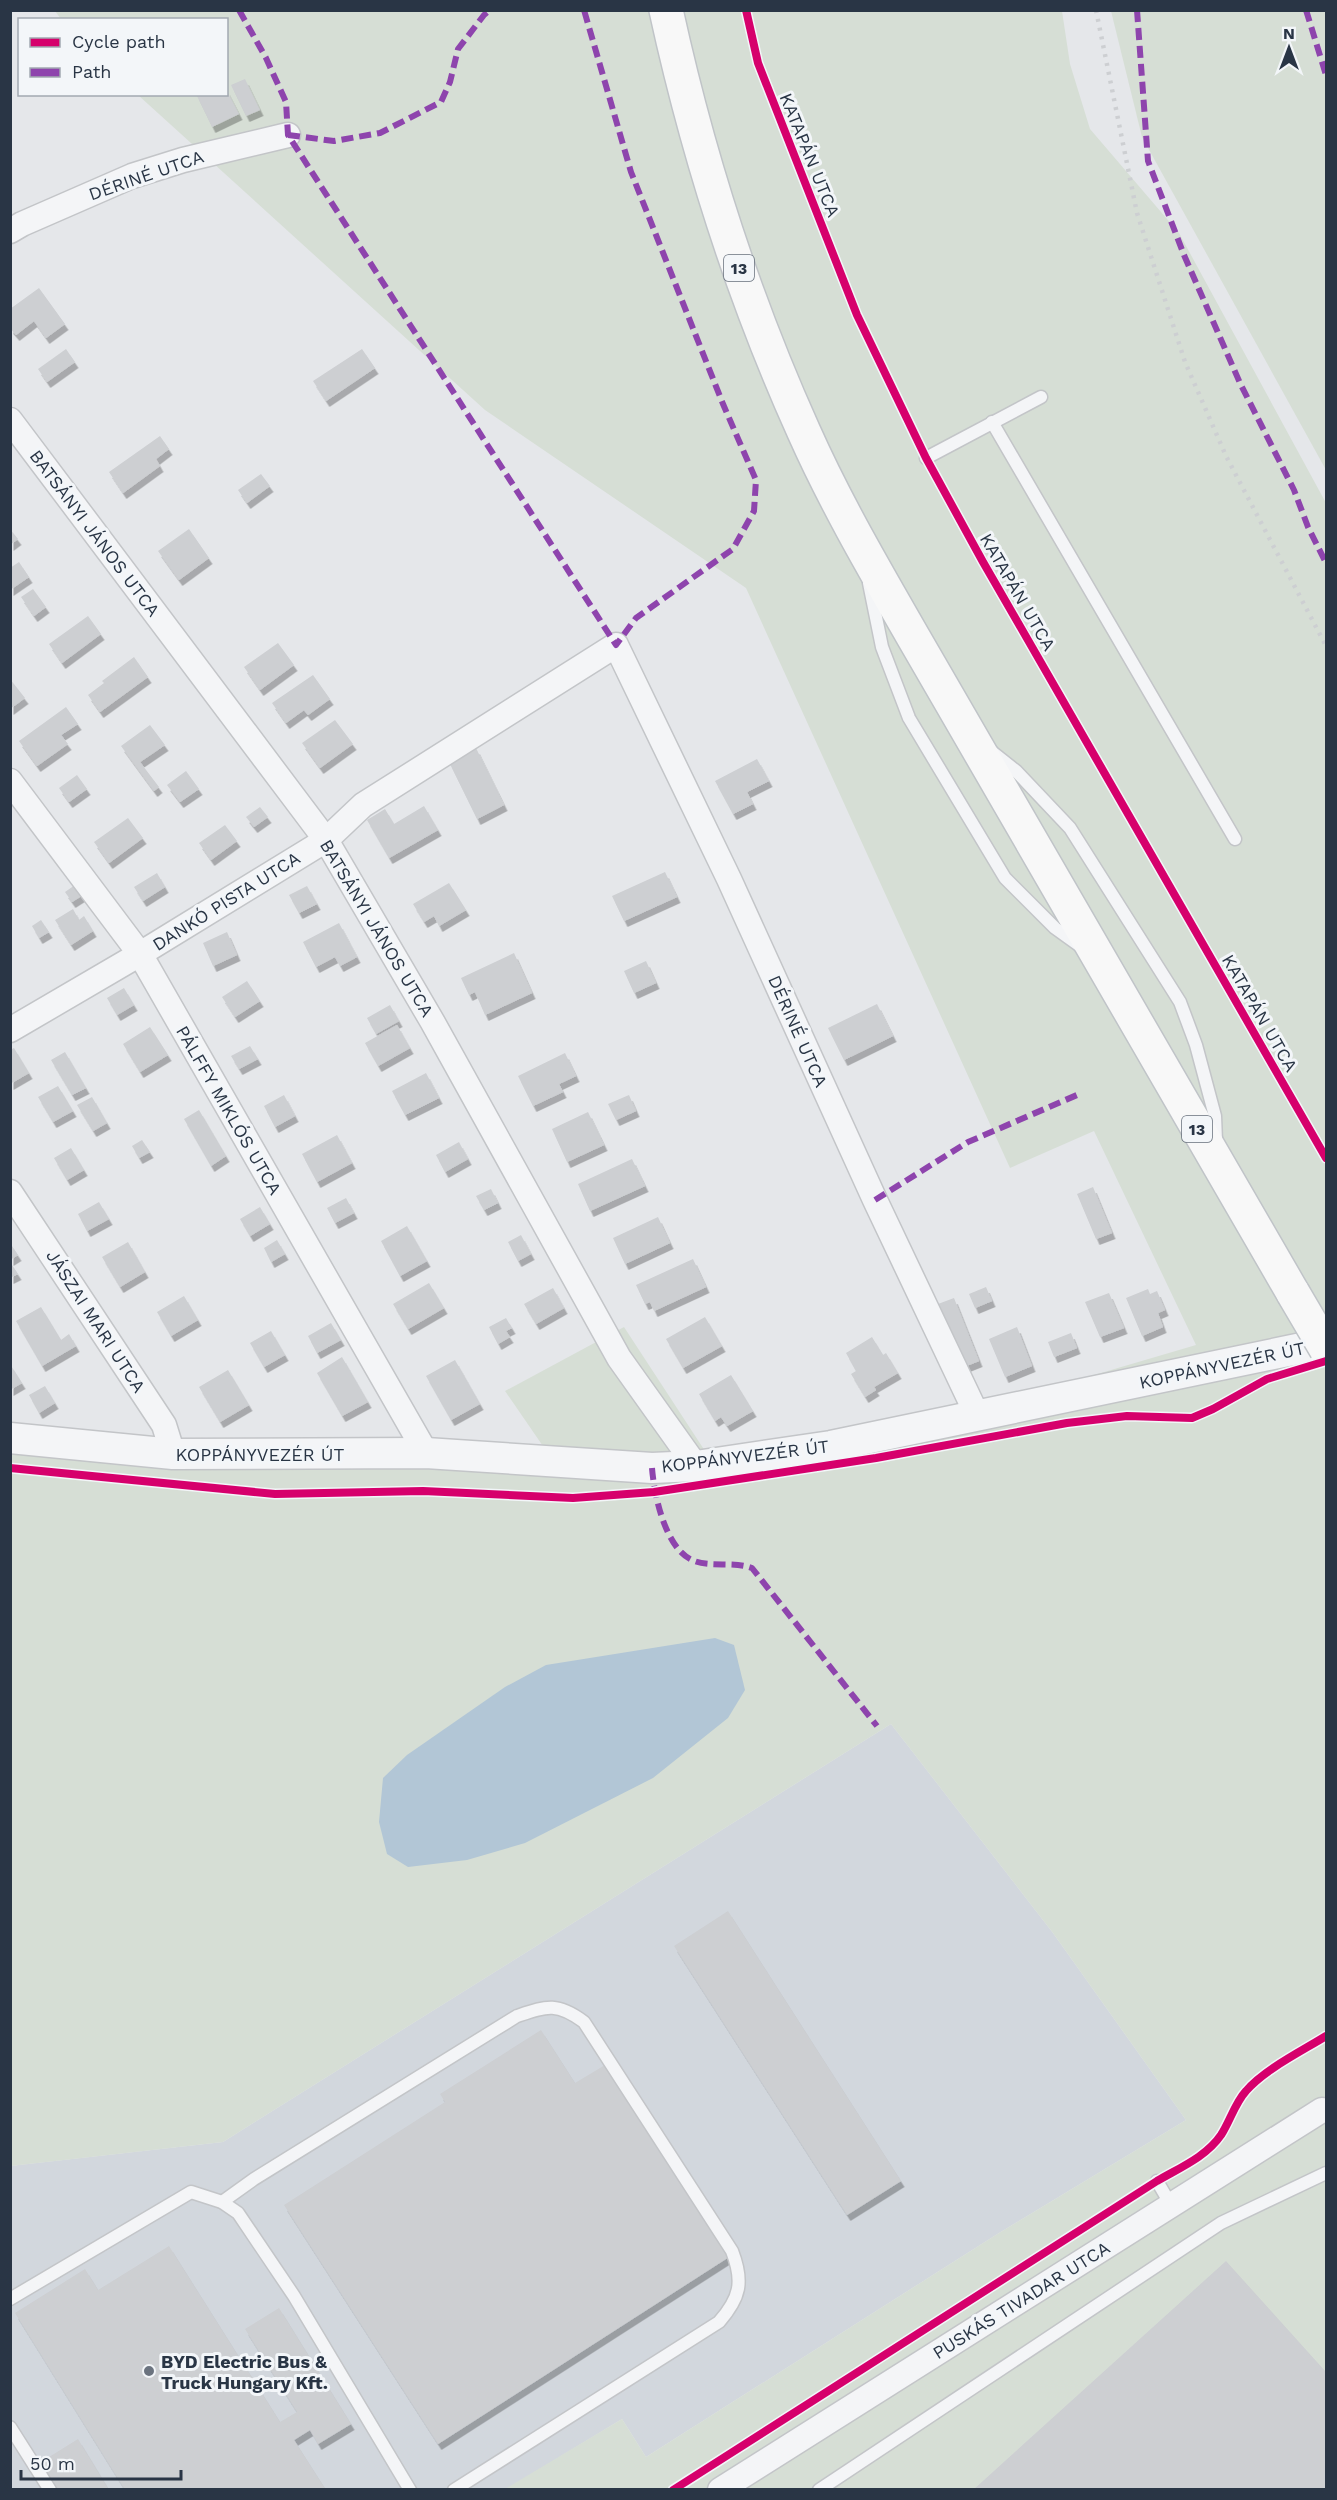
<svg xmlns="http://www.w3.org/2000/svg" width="1337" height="2500" font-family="'Work Sans',sans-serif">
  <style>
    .built { fill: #d2d7dd }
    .green { fill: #d6ded5 }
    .water { fill: #b2c6d6 }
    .building { fill: #cdcfd2; filter: url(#shadow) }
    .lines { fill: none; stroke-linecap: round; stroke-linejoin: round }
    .service-casing { stroke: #c3c5c8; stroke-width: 15 }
    .minor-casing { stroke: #c3c5c8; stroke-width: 27 }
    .tertiary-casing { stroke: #c3c5c8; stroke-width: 33 }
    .primary-casing { stroke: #c0c4c8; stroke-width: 36 }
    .service { stroke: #f4f5f7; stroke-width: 12 }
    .minor { stroke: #f4f5f7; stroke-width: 24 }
    .tertiary { stroke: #f4f5f7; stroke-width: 30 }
    .primary { stroke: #f8f8f8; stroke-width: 33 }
    .rail { stroke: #cdcfd2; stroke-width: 4.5; stroke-dasharray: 3 6; stroke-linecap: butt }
    .primary-bridge-casing { stroke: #c0c4c8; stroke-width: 36; stroke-linecap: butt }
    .primary-bridge { stroke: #f8f8f8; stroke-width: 33 }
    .quiet { stroke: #8e44ad; stroke-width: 6; stroke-dasharray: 12 6; stroke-linecap: butt }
    .cycleway-casing { stroke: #f3f6f9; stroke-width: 11 }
    .cycleway { stroke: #d6006c; stroke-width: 8 }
    .poi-dot { fill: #6b737f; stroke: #f3f6f9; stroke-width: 2 }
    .labels { text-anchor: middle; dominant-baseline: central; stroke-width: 6; stroke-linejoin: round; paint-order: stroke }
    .shield { fill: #f3f6f9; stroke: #666f7b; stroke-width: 1.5 }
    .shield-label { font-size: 16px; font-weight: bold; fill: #293545 }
    .street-label { font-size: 18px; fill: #293545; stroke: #f3f6f9 }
    .poi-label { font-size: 18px; font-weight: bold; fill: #293545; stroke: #f3f6f9; text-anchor: start }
  </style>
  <defs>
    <filter id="shadow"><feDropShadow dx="3.5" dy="6" stdDeviation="0" flood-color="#0004"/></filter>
  </defs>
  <rect width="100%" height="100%" fill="#e5e7ea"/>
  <path class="built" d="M891,1724L1053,1933L1186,2120L999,2233L646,2457L622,2419L505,2490L11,2489L10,2166L223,2142Z"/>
  <g class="green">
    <path d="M55,11H1062L1070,64L1090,129L1179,233L1326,503V2489H505L622,2419L646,2457L999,2233L1186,2120L1053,1933L891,1724L223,2142L11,2166V1425L145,1441L547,1452L505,1391L624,1327L705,1451L948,1418L1196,1345L1094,1131L1010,1168L746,588L485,410L138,95L226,94V20L61,19Z"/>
    <path d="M1111,11H1326V470L1142,137Z"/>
  </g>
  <path class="water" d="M715,1638L734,1645L745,1690L728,1718L653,1778L525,1843L467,1860L408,1867L387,1854L379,1822L383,1778L407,1755L505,1687L546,1665Z"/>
  <g class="building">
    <path d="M245,79L260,110L246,116L231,85Z"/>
    <path d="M226,89L239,114L212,127L196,94H226Z"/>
    <path d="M39,288L65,324L46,338L34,321L16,335L10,328V309Z"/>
    <path d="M66,349L75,362L47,382L38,369Z"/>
    <path d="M362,349L375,368L326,401L313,381Z"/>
    <path d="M160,436L169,449L156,459L160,466L123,493L109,472Z"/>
    <path d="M261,474L270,486L247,503L238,490Z"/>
    <path d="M10,529L18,539L10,545Z"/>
    <path d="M189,529L209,558L179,580L158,551Z"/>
    <path d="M19,562L29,577L10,590V568Z"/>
    <path d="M33,589L46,607L34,616L21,597Z"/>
    <path d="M88,616L101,634L62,663L49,644Z"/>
    <path d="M278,643L294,665L260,690L244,667Z"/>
    <path d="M134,657L148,677L100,712L88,695L104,683L102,681Z"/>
    <path d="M313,675L330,699L308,715L304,710L286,723L272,703Z"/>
    <path d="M10,679L25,698L10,709Z"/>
    <path d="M66,707L78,724L61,735L68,744L37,766L19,741Z"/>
    <path d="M335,720L353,744L320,768L302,743Z"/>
    <path d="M150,725L165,745L140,762L159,787L154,791L121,746Z"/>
    <path d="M476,748L504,805L477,819L449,762Z"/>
    <path d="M757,759L769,781L747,792L753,804L733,814L715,781Z"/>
    <path d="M186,771L199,789L180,802L167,785Z"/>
    <path d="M77,775L87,789L69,802L59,788Z"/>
    <path d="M424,806L438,830L389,858L367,820L385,809L394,824Z"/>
    <path d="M260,807L268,817L254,827L246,817Z"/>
    <path d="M128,818L143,838L109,863L94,842Z"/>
    <path d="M225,825L237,841L211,860L199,843Z"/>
    <path d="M665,872L677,897L624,921L612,896Z"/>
    <path d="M157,873L165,887L143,901L134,887Z"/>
    <path d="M449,883L466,910L439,926L434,916L424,922L413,904Z"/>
    <path d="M75,885L83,895L72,902L65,892Z"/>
    <path d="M307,886L317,904L299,913L289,895Z"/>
    <path d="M73,909L79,920L84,916L93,931L71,945L55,920Z"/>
    <path d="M41,920L49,932L39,938L32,926Z"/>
    <path d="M339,923L357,957L340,966L335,957L316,967L303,942Z"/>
    <path d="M227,932L237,955L213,966L203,943Z"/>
    <path d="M514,953L532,993L485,1015L475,992L469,995L461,978Z"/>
    <path d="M646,961L656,983L634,993L624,971Z"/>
    <path d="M247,981L260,1001L235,1017L222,997Z"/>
    <path d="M124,988L134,1005L117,1015L107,998Z"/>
    <path d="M877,1004L893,1036L844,1060L828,1028Z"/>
    <path d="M390,1005L399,1021L376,1034L367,1018Z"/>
    <path d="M397,1025L410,1048L378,1066L365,1043Z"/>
    <path d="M150,1027L168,1055L140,1072L123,1044Z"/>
    <path d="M250,1046L258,1059L239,1069L231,1056Z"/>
    <path d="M14,1048L29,1073L10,1084V1050Z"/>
    <path d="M65,1052L86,1088L72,1095L51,1060Z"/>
    <path d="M565,1053L576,1076L559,1084L563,1092L533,1106L518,1076Z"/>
    <path d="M426,1073L439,1098L405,1115L392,1091Z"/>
    <path d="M58,1086L73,1111L53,1122L38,1097Z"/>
    <path d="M284,1095L295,1116L275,1127L264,1106Z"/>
    <path d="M629,1095L636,1111L616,1120L608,1104Z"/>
    <path d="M92,1097L107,1123L93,1131L77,1105Z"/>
    <path d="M199,1110L226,1156L211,1166L184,1119Z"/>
    <path d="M588,1112L604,1145L567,1162L552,1129Z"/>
    <path d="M337,1135L352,1163L317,1182L302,1154Z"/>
    <path d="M142,1140L150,1152L139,1158L132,1146Z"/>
    <path d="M459,1142L468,1159L445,1172L436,1155Z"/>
    <path d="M71,1148L84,1170L67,1180L54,1158Z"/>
    <path d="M632,1159L645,1186L590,1211L578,1184Z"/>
    <path d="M1093,1187L1112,1233L1096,1239L1077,1194Z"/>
    <path d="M491,1189L498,1203L484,1210L476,1196Z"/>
    <path d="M346,1198L354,1213L335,1223L327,1208Z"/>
    <path d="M99,1202L109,1219L87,1231L78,1214Z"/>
    <path d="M260,1207L270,1224L250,1236L240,1219Z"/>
    <path d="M658,1217L670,1243L625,1264L613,1238Z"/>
    <path d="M407,1226L427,1261L400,1276L381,1241Z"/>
    <path d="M521,1235L531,1254L518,1261L508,1242Z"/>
    <path d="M277,1240L285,1254L271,1262L264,1248Z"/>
    <path d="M128,1242L145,1272L120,1287L102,1257Z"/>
    <path d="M10,1243L18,1255L10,1260Z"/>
    <path d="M693,1259L706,1287L654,1311L650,1302L645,1304L636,1285Z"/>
    <path d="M10,1262L18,1274L10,1278Z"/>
    <path d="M429,1283L444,1308L408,1329L393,1304Z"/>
    <path d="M986,1287L992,1301L975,1308L969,1294Z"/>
    <path d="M553,1288L564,1308L536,1324L524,1304Z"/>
    <path d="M1148,1289L1150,1294L1157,1291L1165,1310L1158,1313L1163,1327L1142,1336L1126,1298Z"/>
    <path d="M1109,1293L1124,1328L1100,1337L1085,1302Z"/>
    <path d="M184,1296L198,1320L171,1336L157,1312Z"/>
    <path d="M954,1298L979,1361L964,1367L938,1304Z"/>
    <path d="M41,1307L61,1340L69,1334L76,1346L42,1366L16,1321Z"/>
    <path d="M705,1317L722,1346L683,1368L666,1339Z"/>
    <path d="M506,1318L512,1328L506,1331L510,1337L498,1344L489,1327Z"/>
    <path d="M331,1323L341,1340L317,1353L308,1336Z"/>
    <path d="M1017,1327L1032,1366L1005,1377L989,1339Z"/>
    <path d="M271,1331L285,1355L264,1367L250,1343Z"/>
    <path d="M1071,1333L1077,1348L1054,1357L1048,1342Z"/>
    <path d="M872,1337L883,1355L886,1353L898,1373L874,1387L876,1390L865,1397L851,1374L856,1371L846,1353Z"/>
    <path d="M342,1357L368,1402L342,1416L317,1373Z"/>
    <path d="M455,1360L480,1404L451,1420L426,1376Z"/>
    <path d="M10,1364L22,1383L10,1390Z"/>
    <path d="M228,1370L249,1405L220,1422L199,1387Z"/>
    <path d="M731,1375L753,1411L727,1426L721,1417L715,1421L699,1394Z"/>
    <path d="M45,1386L55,1403L39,1413L29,1395Z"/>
    <path d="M728,1911L901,2181L847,2215L674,1946Z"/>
    <path d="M541,2030L575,2083L605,2065L729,2257L438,2444L284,2205L445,2102L440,2094Z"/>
    <path d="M169,2246L280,2422L297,2412L245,2329L279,2308L351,2424L318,2444L310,2430L294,2440L326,2490H125L15,2313L85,2269L98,2290Z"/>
    <path d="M1226,2261L1326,2372V2490H973Z"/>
    <path d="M78,2439L109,2490H58L41,2462Z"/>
  </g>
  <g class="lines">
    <defs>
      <g id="service">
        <path d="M992,422L1235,839"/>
        <path d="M926,458L1041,397"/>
        <path d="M869,583L882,647L909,718L1005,878L1055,928L1080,946"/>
        <path d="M992,752L1016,771L1070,828L1180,1002L1196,1045L1215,1116L1216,1141"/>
        <path d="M1157,2181L1171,2205"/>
        <path d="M222,2202L254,2179L517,2016C547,2006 557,2002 584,2022L732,2251C744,2282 740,2298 719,2322L454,2490"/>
        <path d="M10,2299L191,2192L222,2202L238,2213L294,2296L410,2490"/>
        <path d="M10,2427L50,2490"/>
        <path d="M819,2490L1221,2223L1326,2173"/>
      </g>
      <g id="minor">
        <path d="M10,231L22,224L132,176L183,160L288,135"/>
        <path d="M10,420L326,840L432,1021L619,1358L696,1466"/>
        <path d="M10,781L140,954L426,1453"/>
        <path d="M10,1030L140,954L326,840L363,805L616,645L729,879L875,1200L978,1417"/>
        <path d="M10,1192L164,1425L173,1454"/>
        <path d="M720,2490L1322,2110"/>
      </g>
      <path id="tertiary" d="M10,1438L173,1454L426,1453L652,1468L696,1466L831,1446L1326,1343"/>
      <path id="primary" d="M666,10C698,156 743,297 804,432C836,504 876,572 915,640L1293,1293"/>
    </defs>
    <use href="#service" class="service-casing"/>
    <use href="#minor" class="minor-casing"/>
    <use href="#tertiary" class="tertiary-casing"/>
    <use href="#primary" class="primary-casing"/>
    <use href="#service" class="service"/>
    <use href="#minor" class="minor"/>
    <use href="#tertiary" class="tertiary"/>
    <use href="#primary" class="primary"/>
    <path class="rail" d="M1096,10L1137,213L1185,362L1226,456L1326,646"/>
    <defs>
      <path id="primary-bridge" d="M1293,1293L1326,1349"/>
    </defs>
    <use href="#primary-bridge" class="primary-bridge-casing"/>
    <use href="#primary-bridge" class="primary-bridge"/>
    <g class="quiet">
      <path d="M239,10L266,58L286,102L288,135L616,645L636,618L733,549L754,511L756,480L723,404L631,172L584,10"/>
      <path d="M1137,10L1148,161L1184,255L1240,383L1294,490L1308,527L1326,563"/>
      <path d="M1306,10L1326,75"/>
      <path d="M288,135L334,141L380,133L441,102L450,82L458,49L484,15L490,10"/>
      <path d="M875,1200L968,1142L1077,1095"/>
      <path d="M652,1468C654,1494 665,1548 692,1560C709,1568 733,1561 752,1568L877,1726"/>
    </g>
    <defs>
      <g id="cycleway">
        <path d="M746,10L758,63L857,315L926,458L983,562L1326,1158"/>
        <path d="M10,1468L275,1494L423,1491L573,1498L654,1492L876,1458L1067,1423L1127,1416L1192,1418L1213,1409L1267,1379L1326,1361"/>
        <path d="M673,2490L1157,2181C1179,2168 1206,2157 1221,2135C1230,2121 1235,2103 1246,2091C1265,2069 1302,2051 1326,2036"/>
      </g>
    </defs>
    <use href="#cycleway" class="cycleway-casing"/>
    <use href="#cycleway" class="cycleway"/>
  </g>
  <circle class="poi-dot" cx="149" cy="2371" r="6"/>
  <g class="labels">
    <g class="shield">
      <rect x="724" y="255" width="30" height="26" rx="4.5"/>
      <rect x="1182" y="1116" width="30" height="26" rx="4.5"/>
    </g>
    <g class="shield-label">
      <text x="739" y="268">13</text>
      <text x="1197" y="1129">13</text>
    </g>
    <g class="street-label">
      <text transform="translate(810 155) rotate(68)">KATAPÁN UTCA</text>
      <text transform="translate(146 175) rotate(-19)">DÉRINÉ UTCA</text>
      <text transform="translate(95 533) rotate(53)">BATSÁNYI JÁNOS UTCA</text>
      <text transform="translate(1018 592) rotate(60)">KATAPÁN UTCA</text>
      <text transform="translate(226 901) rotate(-32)">DANKÓ PISTA UTCA</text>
      <text transform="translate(377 928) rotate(59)">BATSÁNYI JÁNOS UTCA</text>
      <text transform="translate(1260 1013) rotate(60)">KATAPÁN UTCA</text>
      <text transform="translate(798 1031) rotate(66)">DÉRINÉ UTCA</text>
      <text transform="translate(229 1110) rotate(60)">PÁLFFY MIKLÓS UTCA</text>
      <text transform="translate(96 1321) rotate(57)">JÁSZAI MARI UTCA</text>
      <text transform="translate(1222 1365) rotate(-12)">KOPPÁNYVEZÉR ÚT</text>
      <text x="260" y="1454">KOPPÁNYVEZÉR ÚT</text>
      <text transform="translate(745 1456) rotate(-7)">KOPPÁNYVEZÉR ÚT</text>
      <text transform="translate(1021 2300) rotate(-32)">PUSKÁS TIVADAR UTCA</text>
    </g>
    <g class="poi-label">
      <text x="161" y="2361">BYD Electric Bus &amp;<tspan x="161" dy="21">Truck Hungary Kft.</tspan></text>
    </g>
  </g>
  <rect width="1337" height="2500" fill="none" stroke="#293545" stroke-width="24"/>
  <rect x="18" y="18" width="210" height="78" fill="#f3f6f9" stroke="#a2a9b1" stroke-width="1.5"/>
  <rect x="30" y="38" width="30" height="9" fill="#d6006c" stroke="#a2a9b1" stroke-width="1.5"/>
  <text x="72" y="48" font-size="18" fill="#293545">Cycle path</text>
  <rect x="30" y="68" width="30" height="9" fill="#8e44ad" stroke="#a2a9b1" stroke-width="1.5"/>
  <text x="72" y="78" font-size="18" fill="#293545">Path</text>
  <g transform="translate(1289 48)" stroke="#f3f6f9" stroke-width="4.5" paint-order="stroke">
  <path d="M0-4.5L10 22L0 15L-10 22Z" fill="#293545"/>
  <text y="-9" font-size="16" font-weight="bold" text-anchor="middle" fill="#293545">N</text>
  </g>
  <path d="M21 2470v9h160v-9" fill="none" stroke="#293545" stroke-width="3"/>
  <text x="30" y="2470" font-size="18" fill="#293545" stroke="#f3f6f9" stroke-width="4.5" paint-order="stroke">50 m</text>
</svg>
